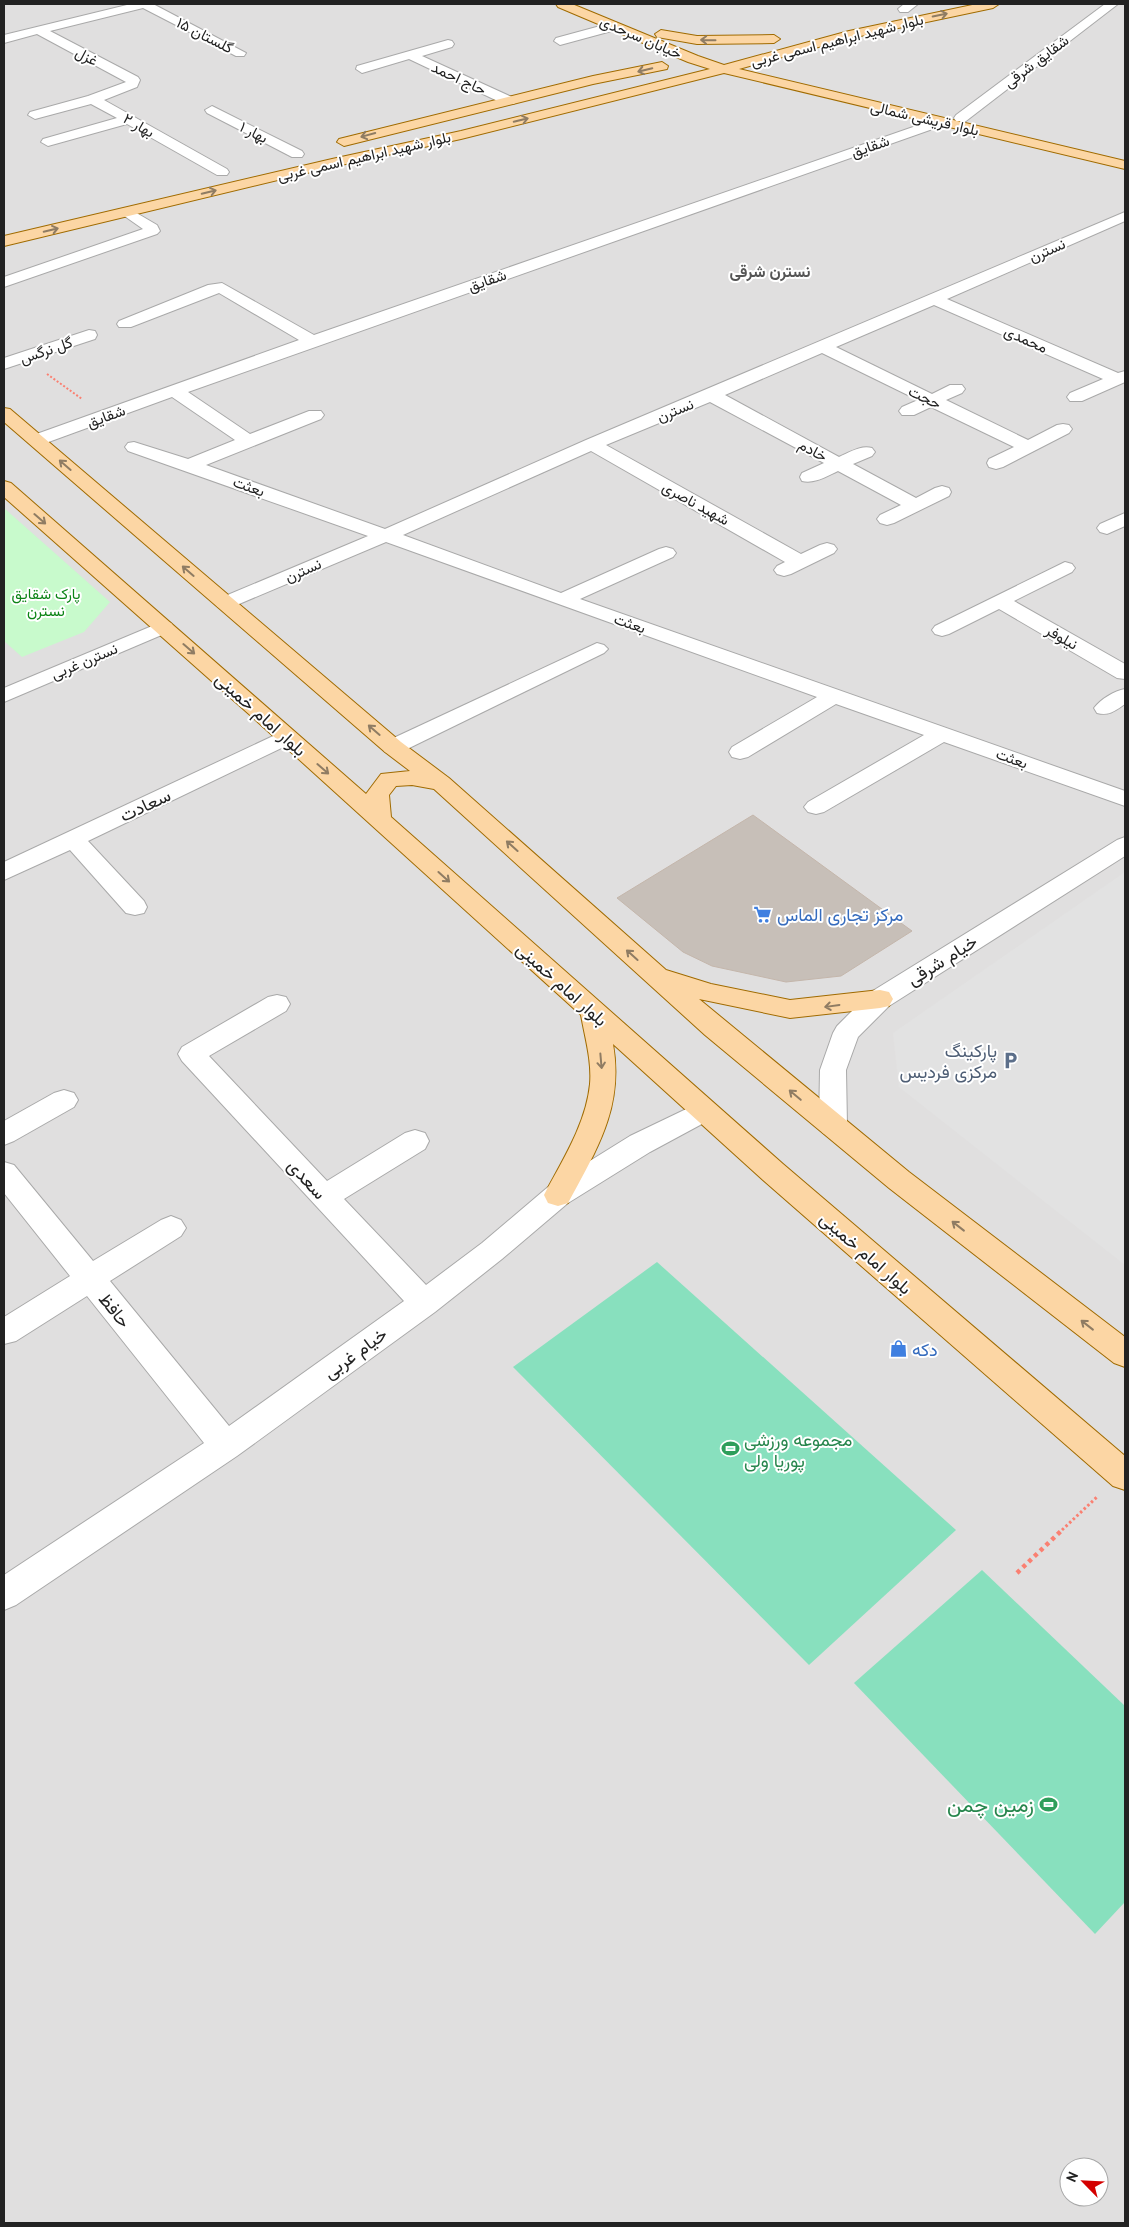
<svg xmlns="http://www.w3.org/2000/svg" width="1129" height="2227" font-family="'PT Sans',Vazirmatn,sans-serif">
  <style>
    .residential { fill: #e0dfdf; fill-rule: evenodd }
    .park { fill: #c8facc }
    .pitch { fill: #88e0be }
    .parking { fill: #e2e2e2 }
    .building { fill: #c7bfb8; stroke: #c4b6ab }
    .lines { fill: none; stroke-linecap: round; stroke-linejoin: round }
    .minor-casing { stroke: #a9a9a9; stroke-width: 2 }
    .major-casing { stroke: #a06b00; stroke-width: 2 }
    .path-far2 { stroke: #fa8072; stroke-width: 2; stroke-dasharray: 2 2; stroke-linecap: butt }
    .path-far1 { stroke: #fa8072; stroke-width: 3; stroke-dasharray: 2.5 2.5; stroke-linecap: butt }
    .path { stroke: #fa8072; stroke-width: 4.5; stroke-dasharray: 4 4; stroke-linecap: butt }
    .minor { fill: #fff; fill-rule: evenodd }
    .major { fill: #fcd6a4; fill-rule: evenodd }
    .oneway { stroke: #8f7c63 }
    .labels { text-anchor: middle; dominant-baseline: central; stroke-width: 4; stroke-linejoin: round; paint-order: stroke }
    .far-street-label { font-size: 15px; fill: #222; stroke: #fff }
    .far-park-label { font-size: 15px; fill: #0c8416; stroke: #fff }
    .far-neighbourhood-label { font-size: 16px; font-weight: bold; fill: #555; stroke: #fff }
    .street-label { font-size: 18px; fill: #222; stroke: #fff }
    .shop-label { font-size: 18px; fill: #366cbe; stroke: #fff; text-anchor: start }
    .service-label { font-size: 18px; fill: #4e5e75; stroke: #fff; text-anchor: end }
    .leisure-label { font-size: 18px; fill: #27864d; stroke: #fff; text-anchor: start }
    .near-leisure-label { font-size: 21px; fill: #27864d; stroke: #fff; text-anchor: end }
  </style>
  <rect width="100%" height="100%" fill="#f2efe9"/>
  <path class="residential" d="M4,4H1125V2223H4ZM1069,2167H1099V2197H1069Z"/>
  <path class="park" d="M4,508L110,602L84,632L22,657L4,641Z"/>
  <g class="pitch">
    <path d="M657,1262L956,1530L809,1665L513,1367Z"/>
    <path d="M982,1570L1125,1706V1902L1095,1934L854,1683Z"/>
  </g>
  <path class="parking" d="M1125,872V1265L899,1087L893,1033Z"/>
  <path class="building" d="M753,815L912,931L841,976L786,982L712,966L683,952L617,898Z"/>
  <g class="lines">
    <defs>
      <g id="minor">
        <path d="M131,4H153L246,53L244,56H236L143,8L50,31L138,77L140,80L137,87L104,100L227,169L229,172L227,175H217L127,124L48,146L41,142L43,139L117,118L91,104L35,119L28,115L30,112L88,96L126,82L37,34L4,43V35Z"/>
        <path d="M904,4H918L908,12H900L898,9Z"/>
        <path d="M1105,4H1118L966,121H956L954,118L956,115Z"/>
        <path d="M615,22L621,26L619,29L560,45L554,41L556,38Z"/>
        <path d="M448,40L452,41L454,44L452,47L422,56L514,98L516,101L514,104H504L409,59L362,73L356,69L357,66Z"/>
        <path d="M212,106L302,151L304,154L302,157H292L207,113L205,110Z"/>
        <path d="M939,118L944,119L946,122L944,125L188,392L250,434L309,411H321L324,415L321,419L206,465L385,529L586,440L1125,212V221L947,299L1118,373L1125,371V382L1082,401H1070L1067,397L1070,393L1103,379L934,305L836,347L932,394L950,385H962L965,389L962,393L946,400L1028,440L1057,425L1063,424L1069,425L1072,429L1069,433L1003,467L996,469L989,467L987,463L989,459L1014,447L931,407L914,415H902L899,411L902,407L918,400L822,353L725,395L839,457C850,452 861,445 872,448L875,452L872,456L853,464L916,498L935,488L942,486L949,488L951,492L949,496L894,523L887,525L880,523L877,519L880,515L901,505L838,471C827,476 815,484 802,481L800,477L802,473L824,463L710,402L606,445L801,554L820,545L827,543L834,545L837,549L834,553L791,574L784,576L777,574L774,570L777,566L785,562L591,451L403,535L561,593L659,549L666,547L673,549L676,553L673,557L580,599L1125,791V806L944,742L824,812L816,814L808,812L804,807L808,802L924,735L836,704L748,757L740,759L732,757L729,752L732,747L817,697L386,542L232,607L225,609L218,607L215,603L218,599L368,536L128,451L125,447L128,443L134,442L188,459L235,440L172,397L43,444L37,445L31,444L28,440L31,436L299,340L219,293L131,327H119L117,324L119,321L208,285L222,283L314,335Z"/>
        <path d="M128,208L157,225L160,231L157,234L4,287V277L143,229L123,215L121,212L123,209Z"/>
        <path d="M89,330L95,331L97,335L95,339L4,369V358Z"/>
        <path d="M1125,513V526L1107,534L1100,532L1097,528L1100,524Z"/>
        <path d="M1065,562L1072,564L1075,568L1072,572L1014,601L1125,664V679L1117,678L999,609L949,634L942,636L935,634L932,630L935,626Z"/>
        <path d="M164,621L171,623L174,627L171,631L4,702V688Z"/>
        <path d="M597,643L604,645L608,649L604,653L401,752L393,754L385,752L382,747L385,742Z"/>
        <path d="M1125,689V704C1115,711 1109,716 1097,713L1094,708C1101,699 1114,691 1125,689Z"/>
        <path d="M286,730L294,732L297,737L294,742L88,841L144,901L147,907L144,913L135,915L126,913L70,850L4,880V862Z"/>
        <path d="M1125,837V856L889,1006L858,1037L846,1070L847,1126L843,1133L833,1137L823,1133L819,1126L820,1070L833,1033L837,1026L871,992L1117,840Z"/>
        <path d="M277,995L286,997L290,1004L286,1011L209,1056L327,1181L405,1133L415,1130L425,1133L429,1141L425,1149L344,1199L426,1285L482,1243L548,1187L630,1136L703,1101L713,1104L717,1111L713,1118L650,1152L568,1203L502,1259L435,1312L237,1456L16,1605L4,1610V1575L204,1443L87,1296L16,1341L4,1344V1317L70,1276L4,1193V1162L14,1165L93,1261L161,1220L171,1216L181,1220L186,1228L181,1236L110,1281L229,1426L404,1301L182,1061L178,1054L182,1047L268,997Z"/>
        <path d="M64,1090L74,1093L78,1100L74,1107L14,1141L4,1145V1121L54,1093Z"/>
      </g>
      <g id="major">
        <path d="M556,4H572L698,56L724,65L849,31L977,4H999L993,8L851,38L739,69L1125,161V169L724,73L461,139L332,167L4,246V236L332,159L461,131L710,69L688,62L558,7Z"/>
        <path d="M661,30L697,36L774,35L780,39L774,43L697,44L657,37L655,34Z"/>
        <path d="M662,62L668,66L667,69L593,84L344,146L337,142L339,139L593,76Z"/>
        <path d="M4,408L10,409L401,742L449,778L666,970L711,984L790,1000L880,990L889,992L893,999L889,1006L880,1008L790,1018L699,999L909,1172L1125,1337V1367L1114,1363L889,1188L705,1035L434,789L412,785L396,786L389,795L391,817L783,1164L1125,1456V1490L1113,1486L763,1180L613,1044C624,1107 597,1149 568,1203L558,1206L548,1203L544,1195C562,1161 586,1124 590,1084C592,1061 585,1038 581,1015L250,715L4,497V481L11,483L366,794L381,774L410,771L385,752L4,422Z"/>
      </g>
    </defs>
    <use href="#minor" class="minor-casing"/>
    <use href="#major" class="major-casing"/>
    <path class="path-far2" d="M47,374L82,399"/>
    <path class="path-far1" d="M1062,1530L1098,1496"/>
    <path class="path" d="M1017,1573L1063,1529"/>
    <use href="#minor" class="minor"/>
    <use href="#major" class="major"/>
  </g>
  <defs><path id="oneway-shaft" d="M-6 0H5M1.5-3L5.5 0L1.5 3" fill="none" stroke-width="1.6" stroke-linecap="round" stroke-linejoin="round" transform="scale(1.25)"/></defs>
  <g class="oneway">
    <use href="#oneway-shaft" transform="translate(940 15) rotate(-12)"/>
    <use href="#oneway-shaft" transform="translate(708 40) rotate(-179)"/>
    <use href="#oneway-shaft" transform="translate(645 70) rotate(167)"/>
    <use href="#oneway-shaft" transform="translate(521 120) rotate(-14)"/>
    <use href="#oneway-shaft" transform="translate(368 135) rotate(165)"/>
    <use href="#oneway-shaft" transform="translate(209 192) rotate(-14)"/>
    <use href="#oneway-shaft" transform="translate(51 230) rotate(-13)"/>
    <use href="#oneway-shaft" transform="translate(65 465) rotate(-139)"/>
    <use href="#oneway-shaft" transform="translate(40 519) rotate(41)"/>
    <use href="#oneway-shaft" transform="translate(188 571) rotate(-139)"/>
    <use href="#oneway-shaft" transform="translate(189 649) rotate(41)"/>
    <use href="#oneway-shaft" transform="translate(374 730) rotate(-139)"/>
    <use href="#oneway-shaft" transform="translate(323 769) rotate(41)"/>
    <use href="#oneway-shaft" transform="translate(512 846) rotate(-138)"/>
    <use href="#oneway-shaft" transform="translate(444 877) rotate(42)"/>
    <use href="#oneway-shaft" transform="translate(632 955) rotate(-138)"/>
    <use href="#oneway-shaft" transform="translate(832 1006) rotate(172)"/>
    <use href="#oneway-shaft" transform="translate(601 1061) rotate(85)"/>
    <use href="#oneway-shaft" transform="translate(795 1095) rotate(-140)"/>
    <use href="#oneway-shaft" transform="translate(958 1226) rotate(-142)"/>
    <use href="#oneway-shaft" transform="translate(1087 1325) rotate(-142)"/>
  </g>
  <defs>
    <symbol id="supermarket-bare" viewBox="-9 -9 18 18"><path d="M-6-5.5h2.5l.6 2H6L4.5 2H-2.5L-4.4-4H-6ZM-1.5 3.2a1.3 1.3 0 1 0 .1 0ZM3 3.2a1.3 1.3 0 1 0 .1 0Z" fill="#3f7fe0" stroke="#fff" stroke-width="2.5" paint-order="stroke"/></symbol>
    <symbol id="parking-bare" viewBox="-9 -9 18 18"><path d="M-3.5-5.5H1a3.5 3.5 0 0 1 0 7H-1V5.5H-3.5ZM-1-3.4V-.6H.8a1.4 1.4 0 0 0 0-2.8Z" fill="#5c6f8a" stroke="#fff" stroke-width="2.5" paint-order="stroke"/></symbol>
    <symbol id="shop-bare" viewBox="-9 -9 18 18"><path d="M-5-2.5h2.3a2.7 3.5 0 0 1 5.4 0H5L5.5 6h-11ZM-1.5-2.5h3a1.5 2.3 0 0 0-3 0Z" fill="#3f7fe0" stroke="#fff" stroke-width="2.5" paint-order="stroke"/></symbol>
    <symbol id="stadium-bare" viewBox="-9 -9 18 18"><path d="M0-5a6.5 5 0 1 0 0 10a6.5 5 0 1 0 0-10ZM-3.5-1.8h7v3.6h-7Z" fill="#2e9e5b" stroke="#fff" stroke-width="2.5" paint-order="stroke"/></symbol>
  </defs>
  <g fill-rule="evenodd">
    <use href="#supermarket-bare" x="750" y="902" width="25" height="25"/>
    <use href="#parking-bare" x="998" y="1048" width="25" height="25"/>
    <use href="#shop-bare" x="886" y="1336" width="25" height="25"/>
    <use href="#stadium-bare" x="718" y="1436" width="25" height="25"/>
    <use href="#stadium-bare" x="1036" y="1792" width="25" height="25"/>
  </g>
  <g class="labels">
    <g class="far-street-label">
      <text transform="translate(205 35) rotate(27)">گلستان ۱۵</text>
      <text transform="translate(641 37) rotate(23)">خیابان سرحدی</text>
      <text transform="translate(837 40) rotate(-14)">بلوار شهید ابراهیم اسمی غربی</text>
      <text transform="translate(87 56) rotate(28)">غزل</text>
      <text transform="translate(1036 61) rotate(-37)">شقایق شرقی</text>
      <text transform="translate(459 78) rotate(25)">حاج احمد</text>
      <text transform="translate(925 118) rotate(13)">بلوار قریشی شمالی</text>
      <text transform="translate(139 125) rotate(30)">بهار ۲</text>
      <text transform="translate(254 132) rotate(27)">بهار ۱</text>
      <text transform="translate(870 146) rotate(-19)">شقایق</text>
      <text transform="translate(364 156) rotate(-13)">بلوار شهید ابراهیم اسمی غربی</text>
      <text transform="translate(1047 250) rotate(-23)">نسترن</text>
      <text transform="translate(487 280) rotate(-19)">شقایق</text>
      <text transform="translate(1026 339) rotate(24)">محمدی</text>
      <text transform="translate(46 350) rotate(-19)">گل نرگس</text>
      <text transform="translate(925 397) rotate(26)">حجت</text>
      <text transform="translate(675 410) rotate(-22)">نسترن</text>
      <text transform="translate(106 416) rotate(-20)">شقایق</text>
      <text transform="translate(813 450) rotate(28)">خادم</text>
      <text transform="translate(249 486) rotate(20)">بعثت</text>
      <text transform="translate(696 503) rotate(29)">شهید ناصری</text>
      <text transform="translate(303 570) rotate(-23)">نسترن</text>
      <text transform="translate(630 623) rotate(19)">بعثت</text>
      <text transform="translate(1062 637) rotate(30)">نیلوفر</text>
      <text transform="translate(84 661) rotate(-23)">نسترن غربی</text>
      <text transform="translate(1012 758) rotate(20)">بعثت</text>
    </g>
    <g class="far-park-label">
      <text x="46" y="593">پارک شقایق<tspan x="46" dy="17">نسترن</tspan></text>
    </g>
    <g class="far-neighbourhood-label">
      <text x="770" y="271">نسترن شرقی</text>
    </g>
    <g class="street-label">
      <text transform="translate(261 714) rotate(42)">بلوار امام خمینی</text>
      <text transform="translate(145 805) rotate(-25)">سعادت</text>
      <text transform="translate(942 960) rotate(-32)">خیام شرقی</text>
      <text transform="translate(562 984) rotate(42)">بلوار امام خمینی</text>
      <text transform="translate(307 1179) rotate(47)">سعدی</text>
      <text transform="translate(866 1253) rotate(41)">بلوار امام خمینی</text>
      <text transform="translate(115 1310) rotate(51)">حافظ</text>
      <text transform="translate(355 1353) rotate(-36)">خیام غربی</text>
    </g>
    <g class="shop-label">
      <text x="777" y="914">مرکز تجاری الماس</text>
      <text x="912" y="1349">دکه</text>
    </g>
    <g class="service-label">
      <text x="997" y="1050">پارکینگ<tspan x="997" dy="21">مرکزی فردیس</tspan></text>
    </g>
    <g class="leisure-label">
      <text x="744" y="1439">مجموعه ورزشی<tspan x="744" dy="21">پوریا ولی</tspan></text>
    </g>
    <g class="near-leisure-label">
      <text x="1034" y="1804">زمین چمن</text>
    </g>
  </g>
  <rect width="1129" height="2227" fill="none" stroke="#222222" stroke-width="10"/>
  <g transform="translate(1084 2182) rotate(294)"><circle r="24" fill="#ffffff" stroke="#a7a7a7"/>
  <path d="M0-4L9 19L0 12L-9 19Z" fill="#d40000"/>
  <text y="-8" font-size="14" font-weight="bold" text-anchor="middle" fill="#222222">N</text>
  </g>
</svg>
